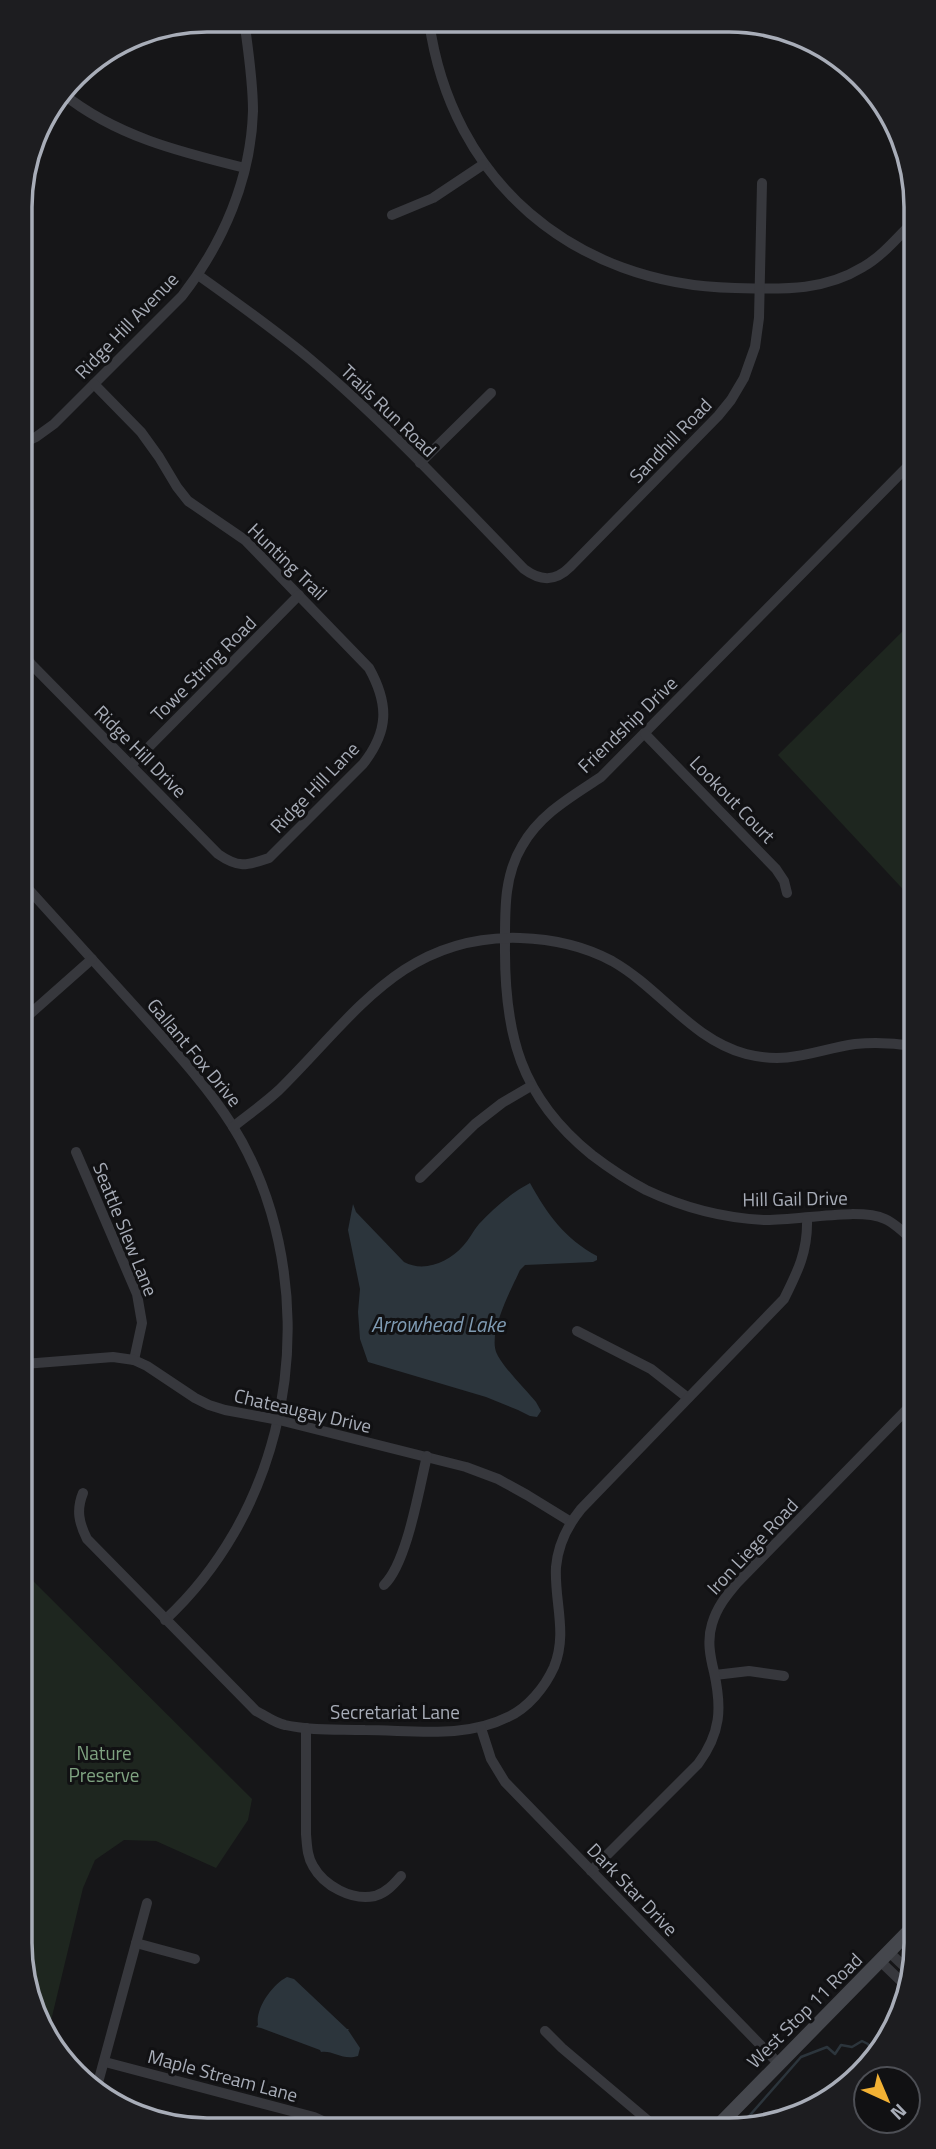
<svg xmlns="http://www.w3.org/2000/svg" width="936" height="2149" font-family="'Titillium Web',sans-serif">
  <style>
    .green { fill: #1e261f }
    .water { fill: #2c353c }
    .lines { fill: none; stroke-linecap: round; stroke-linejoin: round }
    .stream { stroke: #2c353c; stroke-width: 2.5 }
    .street { stroke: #37383d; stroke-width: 10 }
    .secondary { stroke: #45474d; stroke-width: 14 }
    .labels { text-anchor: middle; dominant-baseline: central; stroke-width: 6; stroke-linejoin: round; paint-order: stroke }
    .street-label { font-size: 19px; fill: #a8adb8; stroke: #111113 }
    .park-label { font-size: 19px; fill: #7fa381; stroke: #111113 }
    .water-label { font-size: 21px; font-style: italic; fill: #7f9bb3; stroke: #111113 }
    .rim { fill: none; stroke: #a8adb8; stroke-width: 3.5 }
  </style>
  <rect width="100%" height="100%" fill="#161618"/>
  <g class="green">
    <path d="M912,622L913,900L778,755Z"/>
    <path d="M24,1572L252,1799L248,1820L216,1868L156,1841L124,1840L95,1860L83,1888L49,2029L26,1992Z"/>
  </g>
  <g class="water">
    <path d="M530,1183C547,1214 565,1239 597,1256V1260L593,1262L525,1265L520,1270C511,1290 487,1334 497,1354C503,1367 526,1390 536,1402L541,1411L537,1417L530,1416L518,1410L486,1397L368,1362L360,1339L358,1312L360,1289L348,1230L353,1204L356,1212L404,1262C424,1273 449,1262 463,1246C469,1240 473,1231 479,1224C493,1209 511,1193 530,1183Z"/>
    <path d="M287,1977L294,1979L347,2029H349L348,2030L360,2048L358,2056C343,2061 333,2050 321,2052L320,2050L261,2028L256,2027L258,2025C255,2008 273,1984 287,1977Z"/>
  </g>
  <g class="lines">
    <path class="stream" d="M743,2123L801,2057L827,2047L835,2054L841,2045L852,2047L862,2041L868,2044L872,2051"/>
    <g class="street">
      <path d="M429,21C451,181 574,285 735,288C781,289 822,292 863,267C881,257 896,239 910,225"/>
      <path d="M62,93C115,136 180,152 245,168"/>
      <path d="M392,215L433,198L484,164"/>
      <path d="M198,275C236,302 274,329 310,359C386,423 454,497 524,569C540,581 555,582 570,567L718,416L731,400L744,378L755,347L759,318L762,183"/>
      <path d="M21,444L36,437L54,424L182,296C223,243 251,179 253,111C253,80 248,50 244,19"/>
      <path d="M420,463L491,393"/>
      <path d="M911,463L601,777C571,797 540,814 522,846C504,876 505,910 505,944C504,1034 520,1097 592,1155C609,1168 627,1180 646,1190C682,1207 723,1218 764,1220C796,1221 859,1207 885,1219C896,1224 906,1234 914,1242"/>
      <path d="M21,650L31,664L218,854C238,868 246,866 269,858L363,764C389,731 389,704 369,668L245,540L188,501L177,487L159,457L141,432L94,384"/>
      <path d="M645,734L776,869L784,881L787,893"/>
      <path d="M131,765L299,595"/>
      <path d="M22,882C61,925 100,968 139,1011C172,1048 206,1084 232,1125C249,1152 262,1182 271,1212C313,1355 275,1518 165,1620"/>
      <path d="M22,1021L92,959"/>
      <path d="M233,1127C248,1115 265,1103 279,1090C354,1016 403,934 520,938C552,939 584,946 612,961C661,989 691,1039 746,1054C790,1065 815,1050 855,1044C875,1042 894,1043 913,1046"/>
      <path d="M76,1152L137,1294L142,1323L134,1360"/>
      <path d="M420,1178L475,1124L502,1103L531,1086"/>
      <path d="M577,1331L651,1369L688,1398"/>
      <path d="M24,1364L113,1357L134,1360L147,1366L195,1398L209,1405L225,1410L279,1420L466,1467L498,1479L527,1495L571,1522"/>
      <path d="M83,1493C76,1510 79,1523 87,1539L256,1711C266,1716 275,1723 285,1725C311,1731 339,1729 365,1730C412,1730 465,1739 508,1717C528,1708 545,1687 554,1667C568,1633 554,1601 556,1567C558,1545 568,1525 581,1509L784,1299C798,1271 808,1251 807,1219"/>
      <path d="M384,1585C407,1563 419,1489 427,1456"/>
      <path d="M715,1675L749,1671L784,1676"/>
      <path d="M306,1728V1834C307,1845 307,1856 313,1866C324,1886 352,1901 375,1896C386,1893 394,1884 401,1876"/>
      <path d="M481,1728L491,1759L505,1782L778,2063"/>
      <path d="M591,1871L698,1764C721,1733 722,1708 714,1672C710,1656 707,1640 712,1624C717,1607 726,1596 737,1583L914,1402"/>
      <path d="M136,1943L195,1959"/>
      <path d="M889,1952L910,1972"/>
      <path d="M880,1961L905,1985"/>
      <path d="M545,2031L562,2048L652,2124"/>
      <path d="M105,2062L314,2117L332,2125"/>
      <path d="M96,2090L147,1903"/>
    </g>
    <path class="secondary" d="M720,2124L916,1924"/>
  </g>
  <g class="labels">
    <g class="street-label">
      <text transform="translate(126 325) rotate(-46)">Ridge Hill Avenue</text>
      <text transform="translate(389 410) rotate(44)">Trails Run Road</text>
      <text transform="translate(670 440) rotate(-46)">Sandhill Road</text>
      <text transform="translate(288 561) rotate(44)">Hunting Trail</text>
      <text transform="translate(203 668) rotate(-45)">Towe String Road</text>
      <text transform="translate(627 724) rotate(-44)">Friendship Drive</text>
      <text transform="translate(141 751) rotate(45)">Ridge Hill Drive</text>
      <text transform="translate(314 787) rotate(-46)">Ridge Hill Lane</text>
      <text transform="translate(733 799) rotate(46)">Lookout Court</text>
      <text transform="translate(195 1052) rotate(50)">Gallant Fox Drive</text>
      <text transform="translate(795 1198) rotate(-1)">Hill Gail Drive</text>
      <text transform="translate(126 1229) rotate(68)">Seattle Slew Lane</text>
      <text transform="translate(303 1410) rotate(13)">Chateaugay Drive</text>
      <text transform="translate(752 1546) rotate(-47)">Iron Liege Road</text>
      <text x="395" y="1711">Secretariat Lane</text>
      <text transform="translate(633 1889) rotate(46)">Dark Star Drive</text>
      <text transform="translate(804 2010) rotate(-45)">West Stop 11 Road</text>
      <text transform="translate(223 2075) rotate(15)">Maple Stream Lane</text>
    </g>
    <g class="park-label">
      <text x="104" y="1752">Nature<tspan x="104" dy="22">Preserve</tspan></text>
    </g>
    <g class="water-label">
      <text x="438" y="1324">Arrowhead Lake</text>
    </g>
  </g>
  <path d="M0 0H936V2149H0ZM207 32H729A175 175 0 0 1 904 207V1943A175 175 0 0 1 729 2118H207A175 175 0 0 1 32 1943V207A175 175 0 0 1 207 32Z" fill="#1d1d20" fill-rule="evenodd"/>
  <path class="rim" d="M207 32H729A175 175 0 0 1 904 207V1943A175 175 0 0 1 729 2118H207A175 175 0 0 1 32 1943V207A175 175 0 0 1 207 32Z"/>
  <g transform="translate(887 2100) rotate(136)"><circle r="33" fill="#111113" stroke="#4d4f55" stroke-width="2"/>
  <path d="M0-5L12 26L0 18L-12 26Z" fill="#f2b134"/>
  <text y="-10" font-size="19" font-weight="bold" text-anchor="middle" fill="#a8adb8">N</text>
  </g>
</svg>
